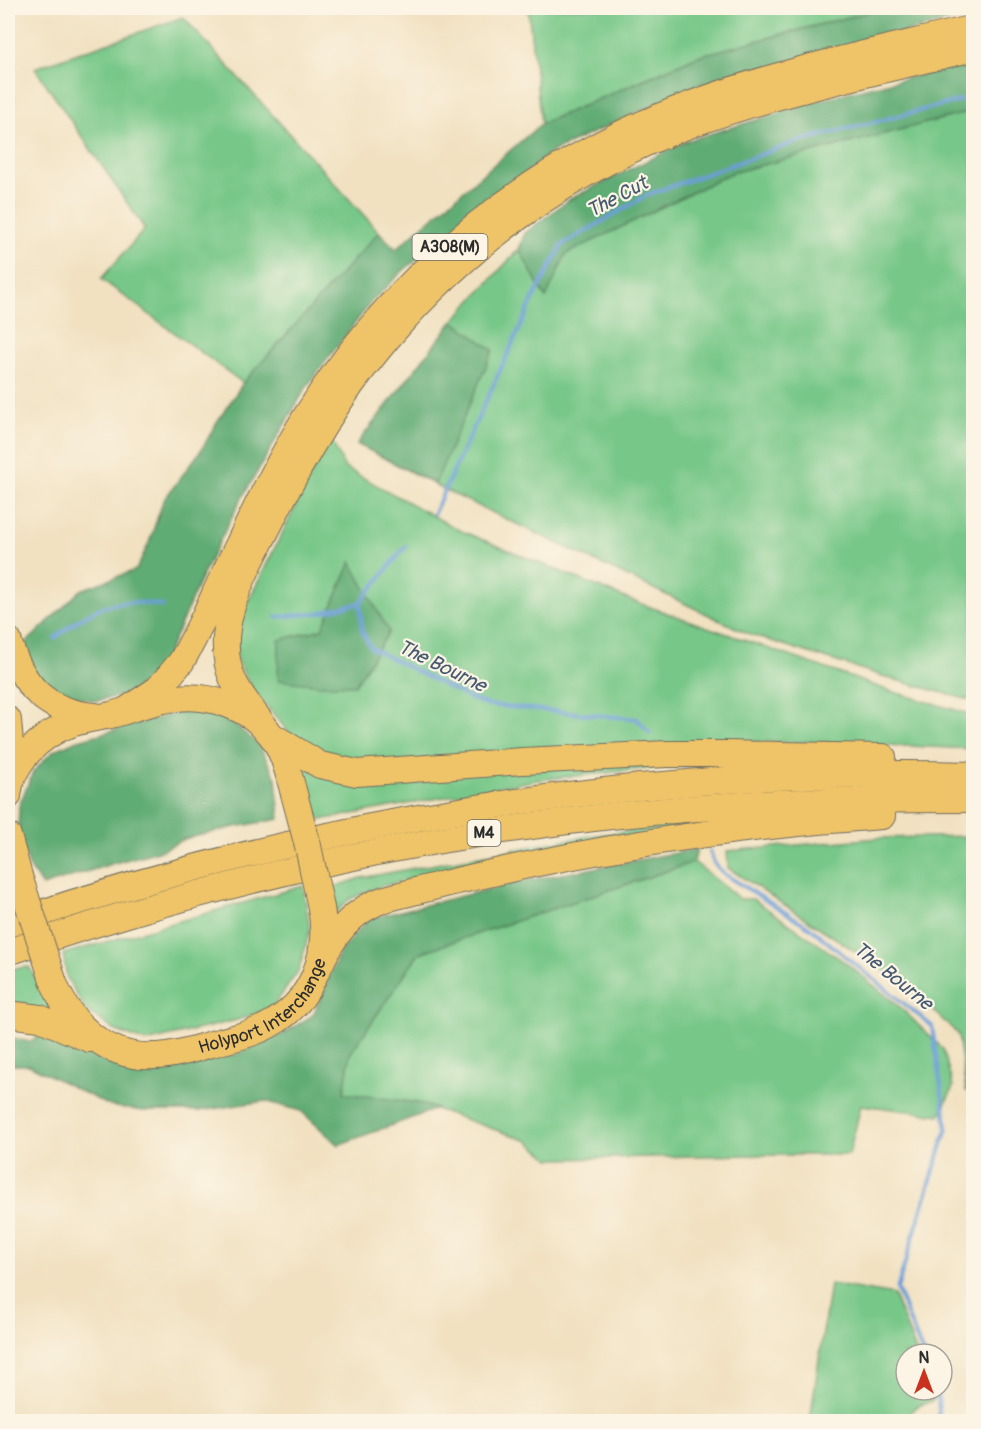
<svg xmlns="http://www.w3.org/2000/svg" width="981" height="1429" font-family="Pangolin,sans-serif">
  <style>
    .green { fill: #77c788; stroke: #51795a; stroke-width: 1.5 }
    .forest { fill: #61ac74; stroke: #466c50; stroke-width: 1.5 }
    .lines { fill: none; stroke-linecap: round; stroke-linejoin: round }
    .stream { stroke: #6c9ed7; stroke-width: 4 }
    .highway-casing { stroke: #706b60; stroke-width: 28 }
    .highway { stroke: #efc469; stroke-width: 26 }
    .highway-bridge-casing { stroke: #706b60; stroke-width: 28; stroke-linecap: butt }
    .highway-bridge { stroke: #efc469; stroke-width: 26 }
    .labels { text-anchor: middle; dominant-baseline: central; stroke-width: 4.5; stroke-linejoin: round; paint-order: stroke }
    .shield { fill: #fcf5e5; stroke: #6a6863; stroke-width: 1.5 }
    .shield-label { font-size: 16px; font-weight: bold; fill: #2b2b2b }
    .street-label { font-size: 18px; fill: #2b2b2b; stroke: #fcf5e5 }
    .water-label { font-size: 20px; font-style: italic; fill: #455970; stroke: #fcf5e5 }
  </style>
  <rect width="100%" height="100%" fill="#fcf5e5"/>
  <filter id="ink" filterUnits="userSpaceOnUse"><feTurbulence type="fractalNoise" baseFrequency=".0167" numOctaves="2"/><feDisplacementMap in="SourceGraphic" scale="12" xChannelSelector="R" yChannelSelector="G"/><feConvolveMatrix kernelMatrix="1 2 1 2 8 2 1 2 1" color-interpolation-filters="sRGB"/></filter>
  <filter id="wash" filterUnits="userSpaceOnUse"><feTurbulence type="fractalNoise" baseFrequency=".008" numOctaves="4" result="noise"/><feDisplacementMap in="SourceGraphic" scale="24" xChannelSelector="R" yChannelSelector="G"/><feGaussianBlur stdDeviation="1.35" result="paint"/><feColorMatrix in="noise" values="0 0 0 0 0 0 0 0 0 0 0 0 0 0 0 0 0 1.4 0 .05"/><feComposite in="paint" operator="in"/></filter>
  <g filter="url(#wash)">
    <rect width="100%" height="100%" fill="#f1e1c1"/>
    <g class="green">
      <path d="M528,8H884L698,56L541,124Z"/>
      <path d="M183,17L379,232L243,383L101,279L145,229L35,68Z"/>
      <path d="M973,111V701L892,679L749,634L447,491L357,444L453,321L519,249L545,297L566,254L731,173Z"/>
      <path d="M330,437L345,468L459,530L630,600L887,690L973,715V749L819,742H749L379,765L329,760L298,743L251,688L237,660L236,626Z"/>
      <path d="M293,759L319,774L739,762L643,769L538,780L320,820L311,814Z"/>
      <path d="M689,823L694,825L511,856L378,887L350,899L331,917V888L361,878L582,837Z"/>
      <path d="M973,836L974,1091H966L958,1034L901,981L728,868L727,851L879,838Z"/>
      <path d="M694,862L740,899H753L846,963L900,1007L943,1049L953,1087L940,1115L861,1105L849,1155C750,1153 650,1158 550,1159L528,1141L418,1103L344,1094L350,1054L419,953Z"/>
      <path d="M303,886L310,930L299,970L272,1008L237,1020L146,1042L114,1030L85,1009L67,978L63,954Z"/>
      <path d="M29,967L61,1018L8,1008V969Z"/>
      <path d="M830,1284L894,1295L917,1354H906V1390H931L934,1400L918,1406L902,1421H810Z"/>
    </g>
    <g class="forest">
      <path d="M884,8H973V15L695,86L553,151L405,269L371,302L307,386L239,503L203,574L163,664L130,694L96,701L60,694L33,673L23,646L81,590L136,570L149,543L163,501L202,449L217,422L243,383L379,232L396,249L541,124L698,56Z"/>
      <path d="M973,62V111L731,173L566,254L546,298L519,249L525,233L570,199L689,140L846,93Z"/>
      <path d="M453,321L493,350L435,484L357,444Z"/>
      <path d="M351,562L389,632L355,685H321L278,680L279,640L322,629Z"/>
      <path d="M190,709L229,720L259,745L276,778L280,819L235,827L184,839L162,850L111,864L42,886L30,868L18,835L19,806L33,772L53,751L75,741Z"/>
      <path d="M697,849L694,862L419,953L350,1054L344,1093L418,1103L436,1109L338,1145L301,1111L265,1101L198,1111H143L110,1106L29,1065H8V1037L30,1042L48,1030L105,1063L146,1068L192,1064L236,1054L283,1034L313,1015L340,952L368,919L519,882Z"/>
    </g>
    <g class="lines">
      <g class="stream">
        <path d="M434,513L536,293L562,245L647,195L799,141L974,97"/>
        <path d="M360,603L362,631L371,648L469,698L488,705L637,719L650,733"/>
        <path d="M360,603L406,546"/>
        <path d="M276,617L319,613L360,603"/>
        <path d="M55,638C93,607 113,596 163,606"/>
        <path d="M710,851L714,863L724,874L809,927L932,1026L947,1128L897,1289L923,1354"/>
        <path d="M937,1390L940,1422"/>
      </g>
    </g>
  </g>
  <g filter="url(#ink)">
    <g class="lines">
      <defs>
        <g id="highway">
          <path d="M8,640C22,685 45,712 95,716"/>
          <path d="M125,711L158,689L181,662C195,638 207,611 219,585C247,527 274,468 308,413C398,270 535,161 692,104C783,70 880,51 974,28"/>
          <path d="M8,720L11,755L9,781"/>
          <path d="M268,731C256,715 242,699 233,680C209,626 250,565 273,517C302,459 335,402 377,351C460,248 573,167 697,122C787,90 881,71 974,48"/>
          <path d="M272,736L320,765L357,773L523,761L667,754H723L883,757"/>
          <path d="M8,796C11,763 40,735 71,724C84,719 97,718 111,715C133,709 154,700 177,698C210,694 251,708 271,735C283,750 288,772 293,790"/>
          <path d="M8,836L19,876"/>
          <path d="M8,924C319,819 645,766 974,775"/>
          <path d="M8,952C244,871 491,820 741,805C819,800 896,799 974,799"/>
          <path d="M318,969C332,937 350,911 385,899C547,856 714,827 882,816"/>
          <path id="s1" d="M54,983C70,1024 107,1059 154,1056C174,1056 193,1049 212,1044C231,1038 252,1035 269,1025C312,1002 330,955 321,908"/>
          <path d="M8,1014L40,1018L89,1039"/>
        </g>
      </defs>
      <use href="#highway" class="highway-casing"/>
      <use href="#highway" class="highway"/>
      <defs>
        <g id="highway-bridge">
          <path d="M293,790L308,846L321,908"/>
          <path d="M19,876L54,983"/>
        </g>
      </defs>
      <use href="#highway-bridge" class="highway-bridge-casing"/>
      <use href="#highway-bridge" class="highway-bridge"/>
    </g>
  </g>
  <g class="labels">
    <g class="shield">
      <rect x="412.5" y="234" width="75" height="26" rx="4.5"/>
      <rect x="467.5" y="820" width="33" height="26" rx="4.5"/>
    </g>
    <g class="shield-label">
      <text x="450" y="247">A308(M)</text>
      <text x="484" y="833">M4</text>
    </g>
    <g class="street-label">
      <text stroke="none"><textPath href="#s1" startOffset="258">Holyport Interchange</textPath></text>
    </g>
    <g class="water-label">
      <text transform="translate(617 197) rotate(-28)">The Cut</text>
      <text transform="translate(442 666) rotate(26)">The Bourne</text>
      <text transform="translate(893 976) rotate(39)">The Bourne</text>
    </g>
  </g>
  <rect width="981" height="1429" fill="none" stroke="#fcf5e5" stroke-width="30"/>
  <g transform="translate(924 1372)"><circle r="28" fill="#fcf5e5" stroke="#a8a49b" stroke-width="1.5"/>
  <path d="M0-4.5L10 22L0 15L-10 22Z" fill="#c8321e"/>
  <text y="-9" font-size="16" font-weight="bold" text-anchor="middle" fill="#2b2b2b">N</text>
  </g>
</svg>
